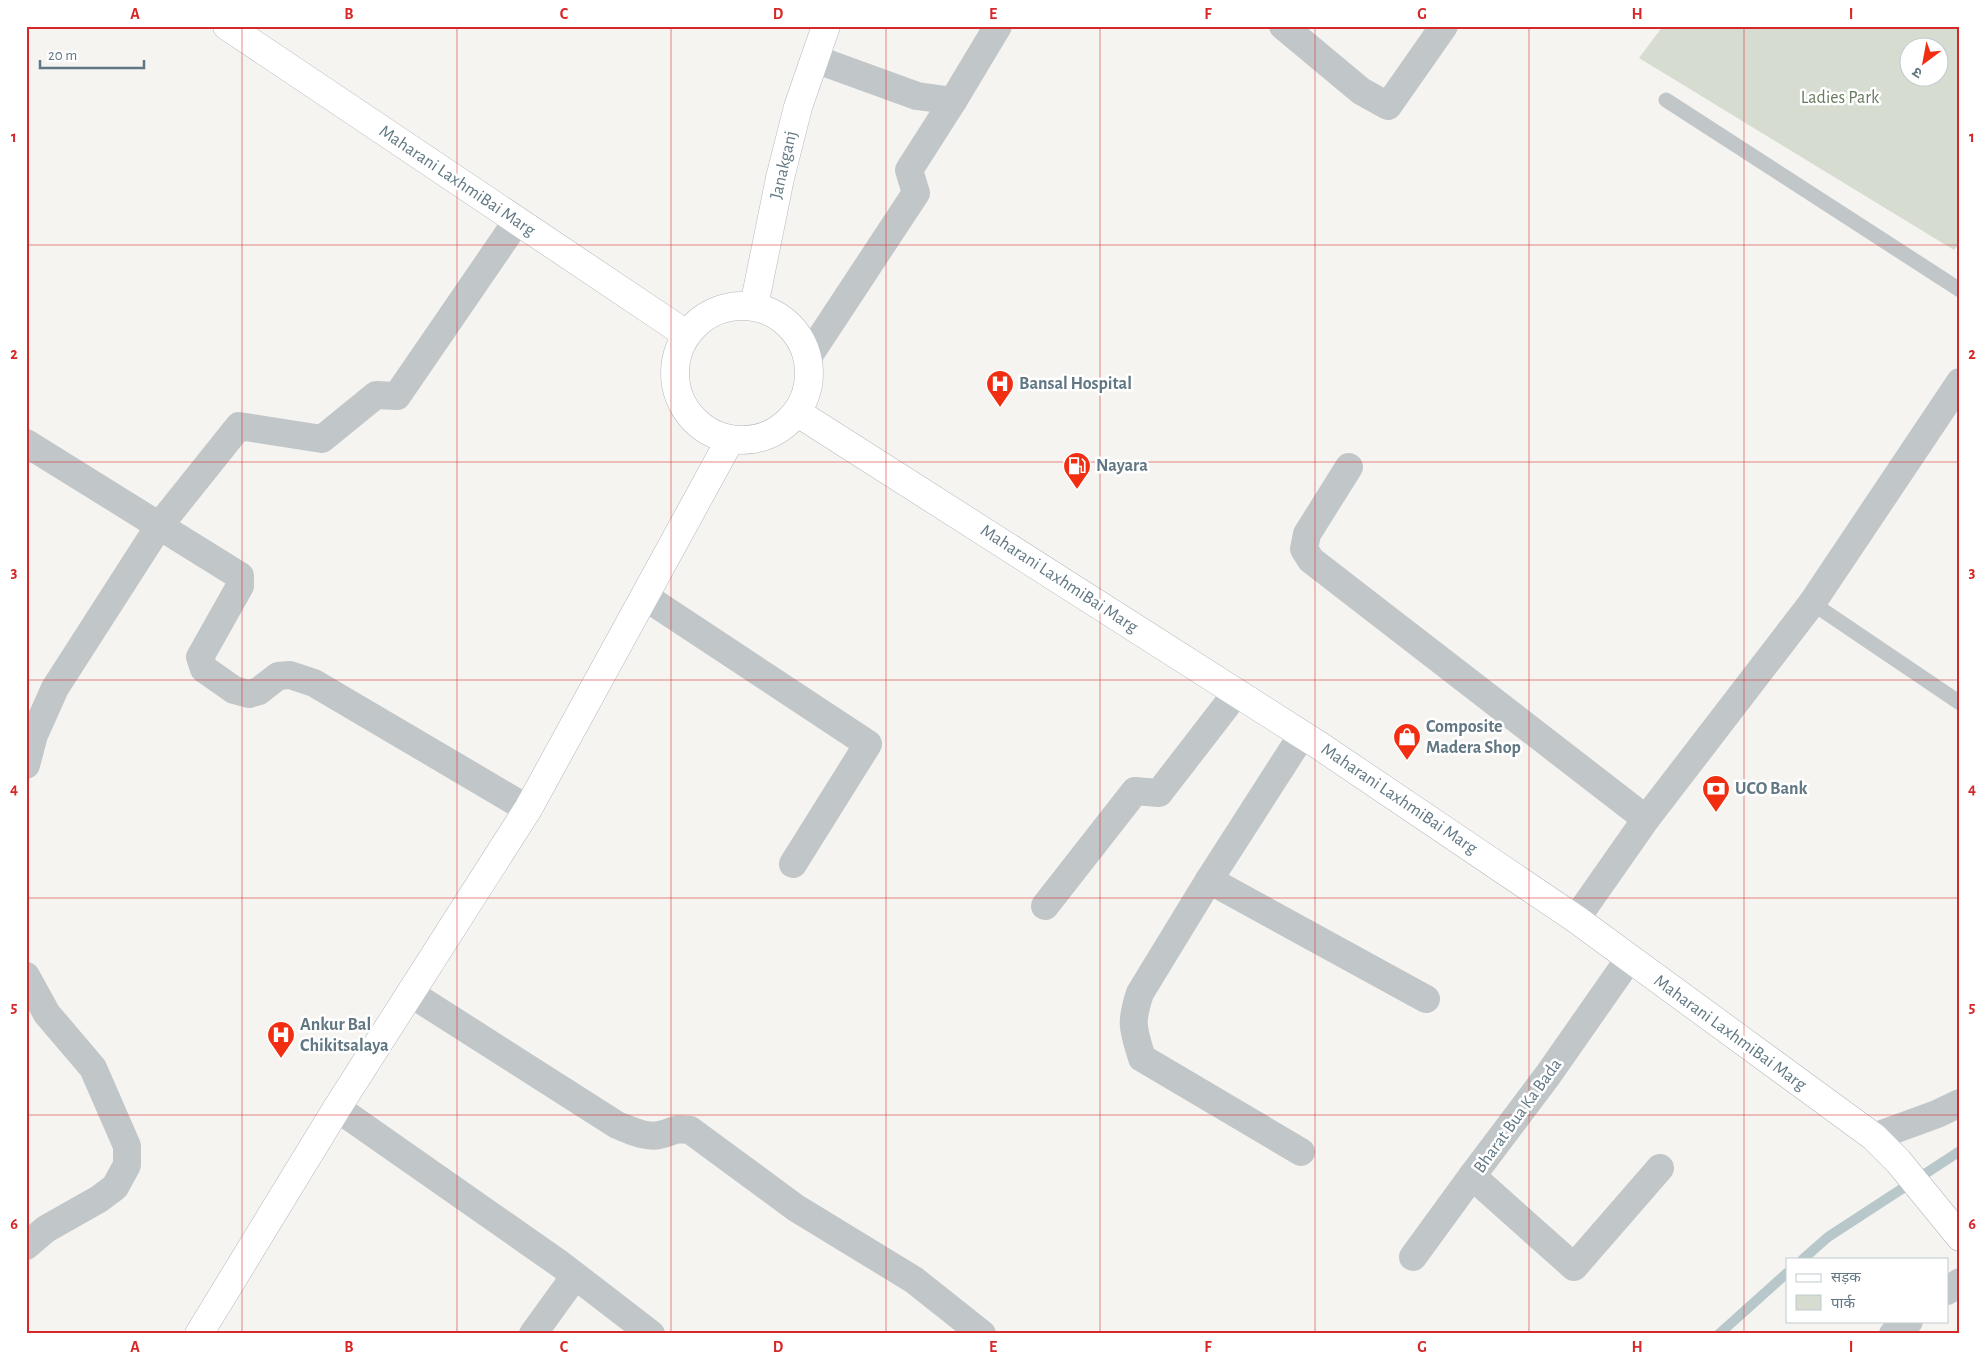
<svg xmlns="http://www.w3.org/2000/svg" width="1986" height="1360" font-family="'Alegreya Sans','Noto Sans Devanagari',sans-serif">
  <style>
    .green { fill: #d6dcd0; fill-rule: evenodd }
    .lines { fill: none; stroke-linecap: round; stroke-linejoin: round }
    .stream { stroke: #b8c8ca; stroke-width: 10 }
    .secondary-casing { stroke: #b3babd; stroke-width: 29 }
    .primary-casing { stroke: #b4b9bc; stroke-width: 29 }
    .service { stroke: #c1c6c9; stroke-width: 15 }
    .minor { stroke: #c1c6c9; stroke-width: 28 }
    .tertiary { stroke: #c1c6c9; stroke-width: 28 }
    .secondary { stroke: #fff; stroke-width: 28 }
    .primary { stroke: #fff; stroke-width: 28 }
    .grid { fill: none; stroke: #d62828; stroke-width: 1; stroke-opacity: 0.55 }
    .labels { text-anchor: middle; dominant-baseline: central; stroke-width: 5; stroke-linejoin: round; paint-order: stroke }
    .park-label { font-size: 18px; fill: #687a60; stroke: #fff }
    .street-label { font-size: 18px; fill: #617884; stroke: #fff }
    .poi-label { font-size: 18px; font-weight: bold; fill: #617884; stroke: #fff; text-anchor: start }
    .neatline { fill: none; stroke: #d62828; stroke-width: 2 }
    .grid-label { font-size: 16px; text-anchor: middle; font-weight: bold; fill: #d62828 }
  </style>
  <rect width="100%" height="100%" fill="#f5f4f0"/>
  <path class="green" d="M1663,26H1960V243L1954,250L1639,58ZM1908,48H1938V78H1908Z"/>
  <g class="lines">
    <g class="stream">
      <path d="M1803,1259L1828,1237L1960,1151"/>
      <path d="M1719,1334L1787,1273"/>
    </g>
    <defs>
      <path id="secondary" d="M754,306L780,178L798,107L826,26"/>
      <g id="primary">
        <path d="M227,26L686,334"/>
        <circle cx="742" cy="373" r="67"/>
        <path d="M798,413L1320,746L1576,919L1874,1137L1898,1161L1960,1237"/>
        <path d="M199,1334L337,1108L528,809L730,440"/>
      </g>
    </defs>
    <use href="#secondary" class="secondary-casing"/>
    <use href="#primary" class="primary-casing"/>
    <g class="service">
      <path d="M1666,100L1960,290"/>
      <path d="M1812,603L1960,703"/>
    </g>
    <g class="minor">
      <path d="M1283,26L1361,91L1388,106L1444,26"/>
      <path d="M815,59L917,96L953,101L998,26"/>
      <path d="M808,357L916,193L909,170L953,101"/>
      <path d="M26,443L240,576V586L200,657L204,669L234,690L249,694L259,691L278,676L290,675L314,683L528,809"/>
      <path d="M1349,467L1307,534L1304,549L1311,560L1646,819"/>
      <path d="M644,596L868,744L793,864"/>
      <path d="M26,765L34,735L55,688L159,526L239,426L322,439L376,395L397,396L517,221"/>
      <path d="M1209,880L1426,999"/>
      <path d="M1045,906L1135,791L1159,793L1237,692"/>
      <path d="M1629,959L1548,1075L1472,1176L1574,1267L1660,1168"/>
      <path d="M26,976L47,1014L93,1068L127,1146V1165L115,1187L99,1199L46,1229L26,1246"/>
      <path d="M410,993L617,1125C630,1130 645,1138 659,1135C675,1132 670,1128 690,1130L796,1208L914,1280L982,1334"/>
      <path d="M337,1108L560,1264L651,1334"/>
      <path d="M1301,1152L1142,1058C1133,1029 1130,1023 1140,993L1209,880L1302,735"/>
      <path d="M1413,1257L1472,1176"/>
      <path d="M533,1334L575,1276"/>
    </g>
    <g class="tertiary">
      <path d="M1576,919L1646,819L1812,603L1960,382"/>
      <path d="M1874,1137L1937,1114L1960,1103"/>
      <path d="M1947,1291L1960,1282"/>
      <path d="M1893,1334L1909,1321"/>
    </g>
    <use href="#secondary" class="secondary"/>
    <use href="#primary" class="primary"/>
  </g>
  <path class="grid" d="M242,26V1334M457,26V1334M671,26V1334M886,26V1334M1100,26V1334M1315,26V1334M1529,26V1334M1744,26V1334M26,245H1960M26,462H1960M26,680H1960M26,898H1960M26,1115H1960"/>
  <defs>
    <symbol id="hospital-pin" viewBox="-11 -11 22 30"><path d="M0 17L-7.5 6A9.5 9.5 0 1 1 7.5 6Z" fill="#f22e12" stroke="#fff"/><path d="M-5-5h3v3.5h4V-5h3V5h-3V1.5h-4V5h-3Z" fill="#fff"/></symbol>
    <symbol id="fuel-pin" viewBox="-11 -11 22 30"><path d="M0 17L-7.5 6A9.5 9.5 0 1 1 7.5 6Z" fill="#f22e12" stroke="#fff"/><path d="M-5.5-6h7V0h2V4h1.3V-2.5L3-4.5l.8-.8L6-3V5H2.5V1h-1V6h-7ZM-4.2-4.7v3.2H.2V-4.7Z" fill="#fff"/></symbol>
    <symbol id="shop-pin" viewBox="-11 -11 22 30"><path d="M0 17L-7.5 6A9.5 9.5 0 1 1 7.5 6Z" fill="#f22e12" stroke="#fff"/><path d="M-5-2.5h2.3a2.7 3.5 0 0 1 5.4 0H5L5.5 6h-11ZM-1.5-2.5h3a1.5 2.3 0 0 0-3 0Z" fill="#fff"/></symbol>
    <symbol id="bank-pin" viewBox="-11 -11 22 30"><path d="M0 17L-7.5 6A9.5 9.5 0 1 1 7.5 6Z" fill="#f22e12" stroke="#fff"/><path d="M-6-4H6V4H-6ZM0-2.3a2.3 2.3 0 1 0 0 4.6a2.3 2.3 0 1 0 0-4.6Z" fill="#fff"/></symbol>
  </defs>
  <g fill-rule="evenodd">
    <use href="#hospital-pin" x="984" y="368" width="32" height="43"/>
    <use href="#fuel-pin" x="1061" y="450" width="32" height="43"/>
    <use href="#shop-pin" x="1391" y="721" width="32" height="43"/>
    <use href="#bank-pin" x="1700" y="773" width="32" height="43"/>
    <use href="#hospital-pin" x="265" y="1019" width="32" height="43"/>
  </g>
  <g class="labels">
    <g class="park-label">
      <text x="1840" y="98">Ladies Park</text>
    </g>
    <g class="street-label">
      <text transform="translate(784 165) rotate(-77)">Janakganj</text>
      <text transform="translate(457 181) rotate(34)">Maharani LaxhmiBai Marg</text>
      <text transform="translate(1059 579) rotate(33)">Maharani LaxhmiBai Marg</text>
      <text transform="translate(1399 799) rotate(34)">Maharani LaxhmiBai Marg</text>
      <text transform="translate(1730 1033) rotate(36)">Maharani LaxhmiBai Marg</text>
      <text transform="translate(1518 1116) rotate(-54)">Bharat Bua Ka Bada</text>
    </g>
    <g class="poi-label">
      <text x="1019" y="384">Bansal Hospital</text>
      <text x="1096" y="466">Nayara</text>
      <text x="1426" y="727">Composite<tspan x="1426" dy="21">Madera Shop</tspan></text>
      <text x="1735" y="789">UCO Bank</text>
      <text x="300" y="1025">Ankur Bal<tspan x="300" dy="21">Chikitsalaya</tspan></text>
    </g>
  </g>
  <rect width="1986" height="1360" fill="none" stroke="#ffffff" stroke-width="55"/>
  <rect x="1786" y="1258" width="162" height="65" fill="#ffffff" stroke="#c0c9ce"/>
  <rect x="1796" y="1274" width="25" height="8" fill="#ffffff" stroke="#c0c9ce"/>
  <text x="1831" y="1282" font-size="15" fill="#617884">सड़क</text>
  <rect x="1796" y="1295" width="25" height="15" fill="#d6dcd0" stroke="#c0c9ce"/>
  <text x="1831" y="1308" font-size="15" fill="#617884">पार्क</text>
  <g transform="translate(1924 62) rotate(212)"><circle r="24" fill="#ffffff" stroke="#c0c9ce"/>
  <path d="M0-4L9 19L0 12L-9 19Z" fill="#f22e12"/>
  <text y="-8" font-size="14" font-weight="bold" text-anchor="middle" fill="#617884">उ</text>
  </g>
  <path d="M40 60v8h104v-8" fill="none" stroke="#617884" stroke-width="2.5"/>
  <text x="48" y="60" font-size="15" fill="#617884" stroke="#ffffff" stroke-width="4" paint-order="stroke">20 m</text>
  <rect x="28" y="28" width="1930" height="1304" class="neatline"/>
  <g class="grid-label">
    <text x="135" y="19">A</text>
    <text x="349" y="19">B</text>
    <text x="564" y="19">C</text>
    <text x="778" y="19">D</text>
    <text x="993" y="19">E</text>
    <text x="1208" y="19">F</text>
    <text x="1422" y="19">G</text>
    <text x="1637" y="19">H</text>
    <text x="1851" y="19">I</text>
    <text x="14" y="142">1</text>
    <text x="1972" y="142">1</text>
    <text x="14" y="359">2</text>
    <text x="1972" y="359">2</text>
    <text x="14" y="577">3</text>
    <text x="1972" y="577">3</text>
    <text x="14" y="794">4</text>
    <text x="1972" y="794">4</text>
    <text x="14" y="1012">5</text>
    <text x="1972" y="1012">5</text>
    <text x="14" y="1229">6</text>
    <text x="1972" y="1229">6</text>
    <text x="135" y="1352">A</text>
    <text x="349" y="1352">B</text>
    <text x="564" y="1352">C</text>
    <text x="778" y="1352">D</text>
    <text x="993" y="1352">E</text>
    <text x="1208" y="1352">F</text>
    <text x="1422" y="1352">G</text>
    <text x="1637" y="1352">H</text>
    <text x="1851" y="1352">I</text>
  </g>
</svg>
